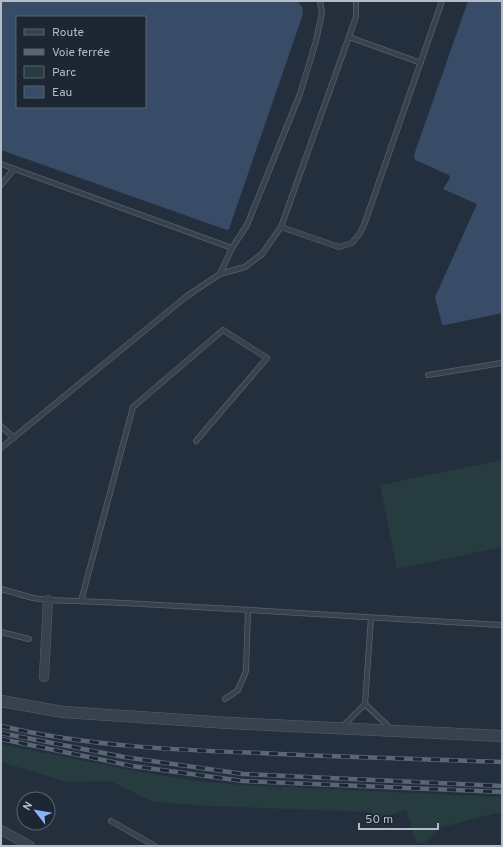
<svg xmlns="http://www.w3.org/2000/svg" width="503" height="847" font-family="Overpass,sans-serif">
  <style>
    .green { fill: #263c3f }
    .water { fill: #394c67; fill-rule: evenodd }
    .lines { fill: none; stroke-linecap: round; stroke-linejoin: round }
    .service-casing { stroke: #565f6c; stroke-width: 6 }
    .minor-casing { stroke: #565f6c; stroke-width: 10 }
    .tertiary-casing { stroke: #565f6c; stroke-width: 12 }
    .service { stroke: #38414e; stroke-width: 4.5 }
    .minor { stroke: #38414e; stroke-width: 9 }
    .tertiary { stroke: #38414e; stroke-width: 11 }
    .rail-casing { stroke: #5a6575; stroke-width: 4.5 }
    .rail { stroke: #1d2633; stroke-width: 3; stroke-dasharray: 9; stroke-linecap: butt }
  </style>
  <rect width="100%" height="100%" fill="#242f3e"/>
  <g class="green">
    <path d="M502,460V547L397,569L380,485Z"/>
    <path d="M1,744L130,770L190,780L241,785L502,797V813H497L439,828L425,842L417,844L406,810L374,819L371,812L209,806L154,802L110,781L67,782L1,762Z"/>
  </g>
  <g class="water">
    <path d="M1,1H297L302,7L303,14L229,229L227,230L1,150ZM17,17H145V107H17Z"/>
    <path d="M468,1H502V313L445,325L442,324L435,297L477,204L443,189L450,178L449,175L415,160L414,155Z"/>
  </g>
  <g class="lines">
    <defs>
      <g id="service">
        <path d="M349,37L421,63"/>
        <path d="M1,164L232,248"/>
        <path d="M1,185L14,169"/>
        <path d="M281,227L339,247L352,243L360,233L364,225L442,1"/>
        <path d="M220,274L232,248L247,225L300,94L316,41L322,13L320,1"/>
        <path d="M428,375L502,363"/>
        <path d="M1,426L14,438"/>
        <path d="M1,448L187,296L220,274L245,267L262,254L281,227L356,17V1"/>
        <path d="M1,589L33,598L48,600C200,605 351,617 502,625"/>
        <path d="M81,601L133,407L223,330L267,358L196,441"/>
        <path d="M1,632L29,639"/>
        <path d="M225,699L238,690L246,671L248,610"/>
        <path d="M365,704L371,618"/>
        <path d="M342,727L365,704L391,729"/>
        <path d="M111,821L155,846"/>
      </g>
      <g id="minor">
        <path d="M44,677L48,600"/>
        <path d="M1,830L30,846"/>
      </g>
      <path id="tertiary" d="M1,701L63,712L229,723L502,736"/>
    </defs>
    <use href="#service" class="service-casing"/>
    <use href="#minor" class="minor-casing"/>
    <use href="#tertiary" class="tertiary-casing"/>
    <use href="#service" class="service"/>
    <use href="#minor" class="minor"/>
    <use href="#tertiary" class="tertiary"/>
    <defs>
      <g id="rail">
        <path d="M1,726C86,746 173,750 260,753C340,757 421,759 502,762"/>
        <path d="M1,733L124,757L243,774L502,786"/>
        <path d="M1,739L132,766L243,781L502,792"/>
      </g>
    </defs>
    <use href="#rail" class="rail-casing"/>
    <use href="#rail" class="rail"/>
  </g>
  <rect width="503" height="847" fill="none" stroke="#b4bcc9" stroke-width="4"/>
  <rect x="16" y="16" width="130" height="92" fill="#1d2633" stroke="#59626f"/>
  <rect x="24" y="29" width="20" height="6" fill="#38414e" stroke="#59626f"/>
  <text x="52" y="36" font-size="12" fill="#b4bcc9">Route</text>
  <rect x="24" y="49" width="20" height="6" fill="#5a6575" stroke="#59626f"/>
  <text x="52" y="56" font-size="12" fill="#b4bcc9">Voie ferrée</text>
  <rect x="24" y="66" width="20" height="12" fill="#263c3f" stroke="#59626f"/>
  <text x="52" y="76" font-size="12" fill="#b4bcc9">Parc</text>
  <rect x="24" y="86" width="20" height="12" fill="#394c67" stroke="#59626f"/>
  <text x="52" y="96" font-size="12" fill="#b4bcc9">Eau</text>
  <g transform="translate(36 811) rotate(301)"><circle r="19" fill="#1d2633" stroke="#59626f"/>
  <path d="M0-3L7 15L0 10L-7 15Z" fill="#8ab4f8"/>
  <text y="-6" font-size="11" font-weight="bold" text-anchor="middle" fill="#b4bcc9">N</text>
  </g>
  <path d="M359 823v6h79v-6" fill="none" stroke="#b4bcc9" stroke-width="2"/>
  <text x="365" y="823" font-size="12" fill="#b4bcc9" stroke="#1d2633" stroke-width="3" paint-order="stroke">50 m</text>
</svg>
